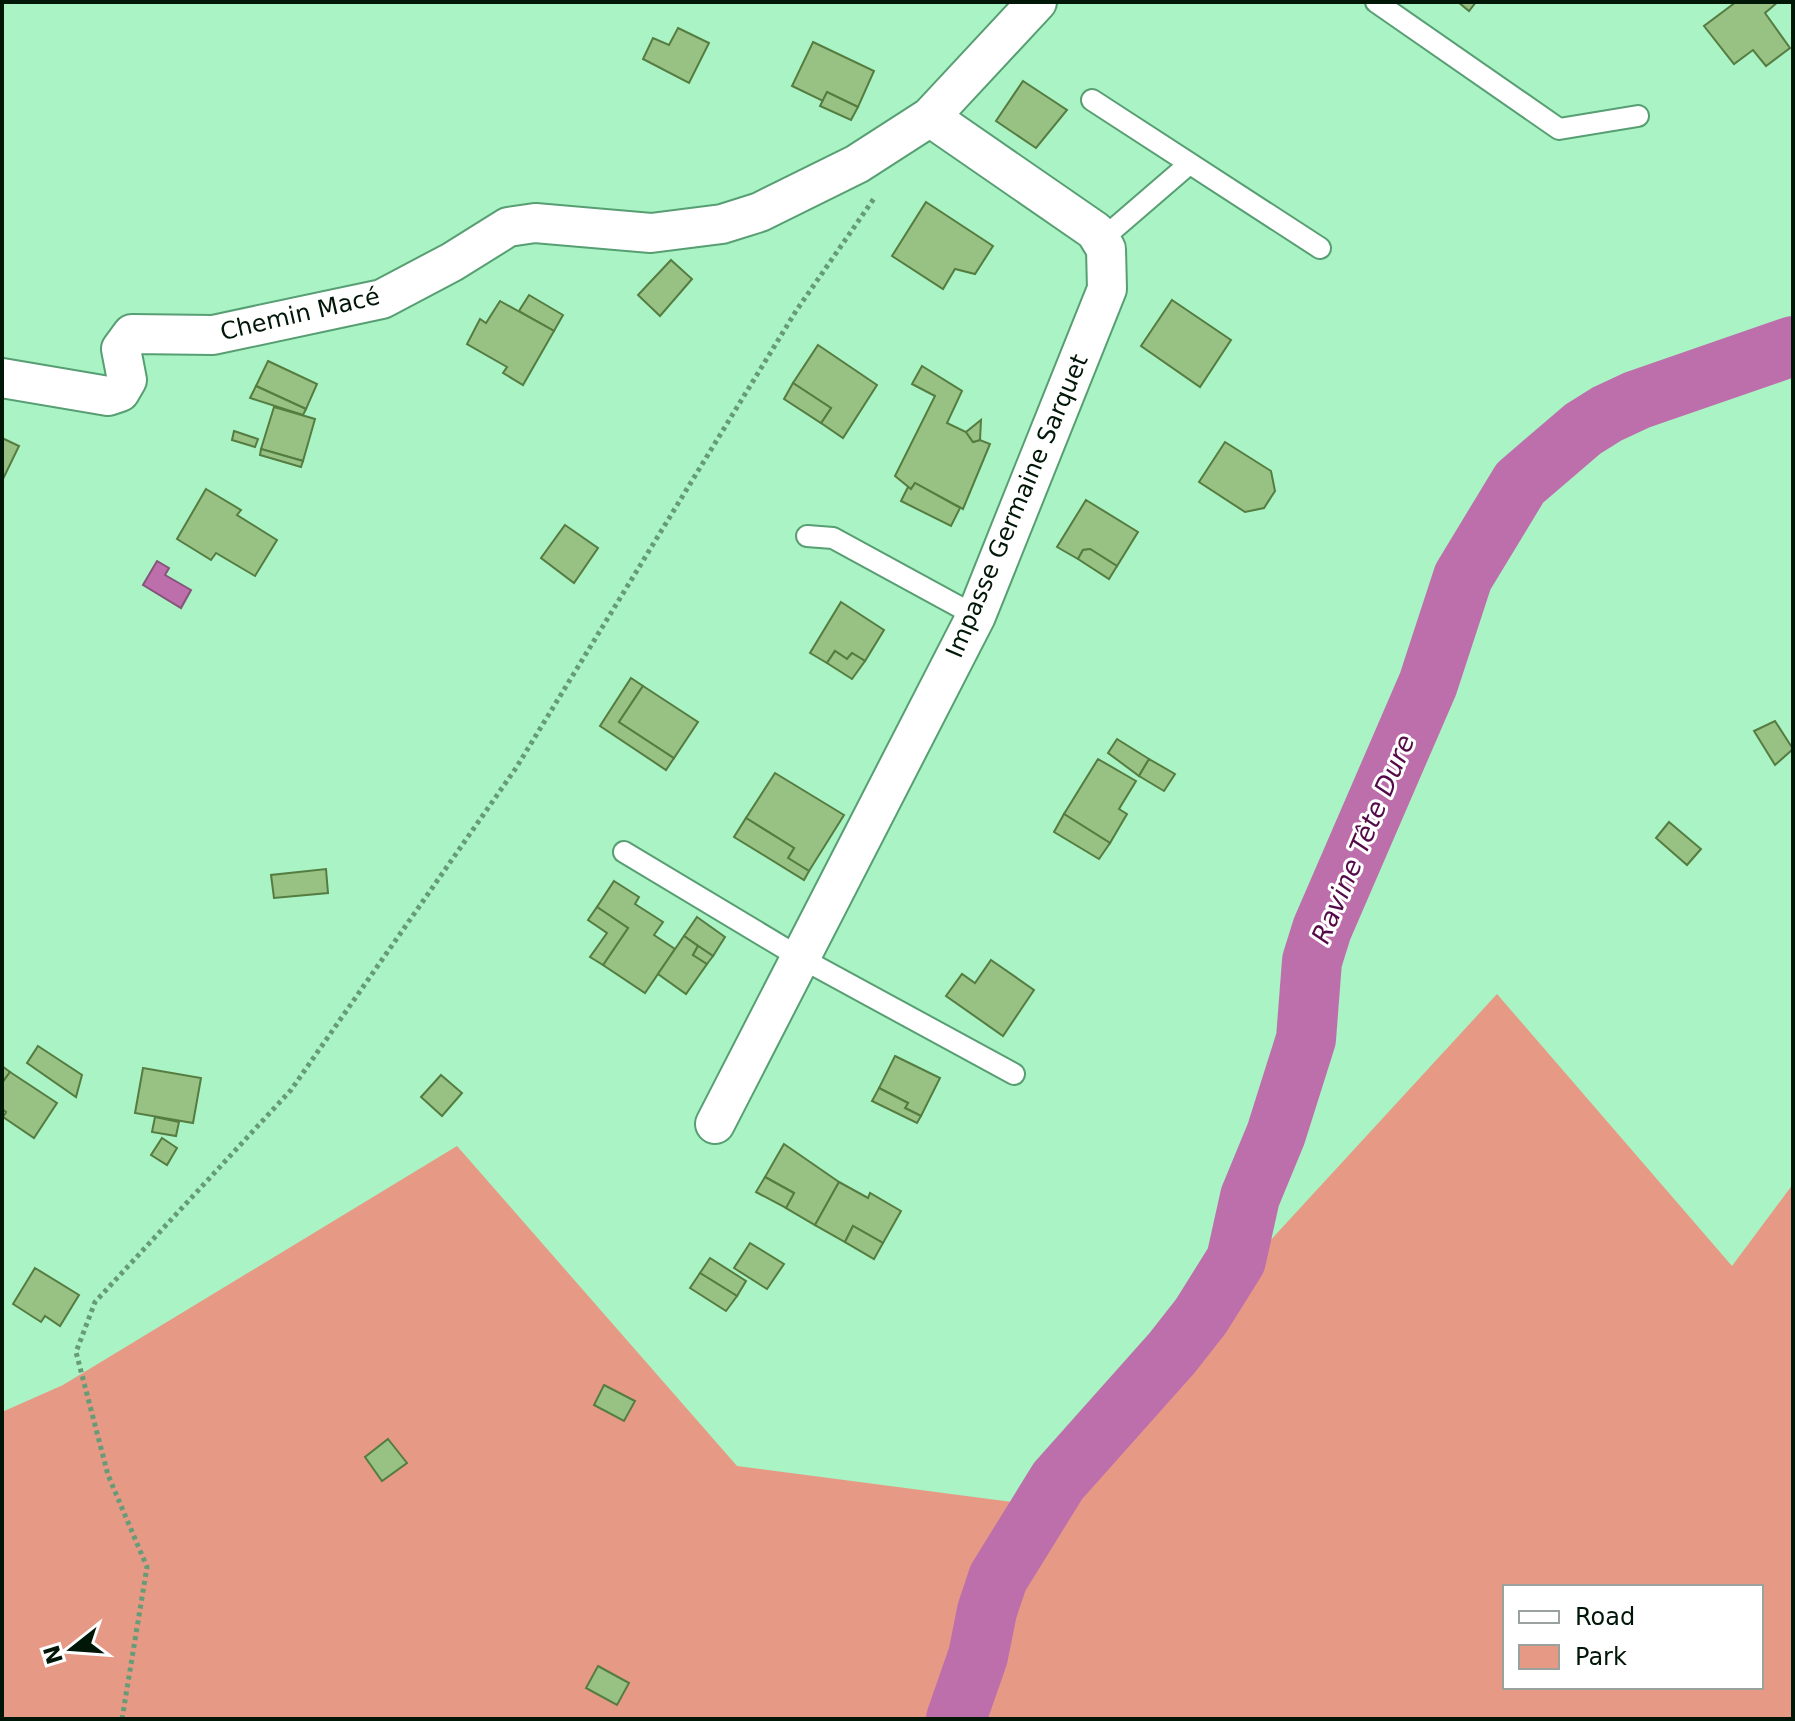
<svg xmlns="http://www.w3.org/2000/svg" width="1795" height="1721" font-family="'DejaVu Sans',sans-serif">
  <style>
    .green { fill: #e69a85; fill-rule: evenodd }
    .water { fill: #bd6fac; stroke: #84547a; stroke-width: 2 }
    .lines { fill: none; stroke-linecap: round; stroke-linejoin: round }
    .river { stroke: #bd6fac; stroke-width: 60 }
    .building { fill: #98c283; stroke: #557c41; stroke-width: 2 }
    .service-casing { stroke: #579e73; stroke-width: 24 }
    .minor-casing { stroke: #579e73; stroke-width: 42 }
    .path { stroke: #669b78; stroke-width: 5; stroke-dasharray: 4 4; stroke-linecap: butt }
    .service { stroke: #fff; stroke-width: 20 }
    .minor { stroke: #fff; stroke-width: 38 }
    .labels { text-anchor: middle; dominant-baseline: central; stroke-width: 6; stroke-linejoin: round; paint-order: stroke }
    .street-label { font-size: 24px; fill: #001607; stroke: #fff }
    .water-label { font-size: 26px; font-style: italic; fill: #540a48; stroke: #fff }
  </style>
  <rect width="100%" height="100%" fill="#aaf3c4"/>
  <path class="green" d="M1497,994L1732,1266L1793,1184V1719H2V1412L63,1385L457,1146L737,1466L1028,1504ZM1505,1587H1761V1687H1505Z"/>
  <path class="water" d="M157,561L169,568L165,575L191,590L181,608L143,585Z"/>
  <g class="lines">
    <path class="river" d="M956,1719L978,1656L987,1611L998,1578L1058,1481L1172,1353L1201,1316L1236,1260L1250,1197L1276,1134L1306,1039L1312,961L1322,929L1428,684L1463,577L1520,483L1583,429L1607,414L1637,400L1793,346"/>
  </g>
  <g class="building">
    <path d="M1458,2H1476L1469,11Z"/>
    <path d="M1736,2H1778L1765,13L1790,48L1766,66L1753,50L1734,64L1704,26Z"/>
    <path d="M678,28L709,43L689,83L643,59L653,38L669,45Z"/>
    <path d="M813,42L874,71L858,107L827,92L823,101L792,86Z"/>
    <path d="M1023,81L1067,110L1036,148L996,121Z"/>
    <path d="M827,92L858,107L851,120L820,106Z"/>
    <path d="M926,202L993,246L975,274L955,269L943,289L892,256Z"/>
    <path d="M671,260L692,279L660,316L638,295Z"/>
    <path d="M529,295L563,315L554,331L519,311Z"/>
    <path d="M1172,300L1231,340L1200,387L1141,346Z"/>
    <path d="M500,301L554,331L523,385L503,373L507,367L467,344L480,319L486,323Z"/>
    <path d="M818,345L877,385L843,438L821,423L831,408L793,383Z"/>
    <path d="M268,361L317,384L306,409L256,386Z"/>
    <path d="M922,366L962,391L947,423L966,432L973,442L980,440L990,444L963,509L915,483L911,489L895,476L935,396L912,384Z"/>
    <path d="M793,383L831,408L821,423L784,399Z"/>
    <path d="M256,386L306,409L303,415L250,398Z"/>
    <path d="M274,407L315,419L303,461L261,449Z"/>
    <path d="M981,420L980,440L973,442L966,432Z"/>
    <path d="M234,431L258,439L255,447L232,440Z"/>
    <path d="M2,438L19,446L2,481Z"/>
    <path d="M1225,442L1271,471L1275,491L1264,508L1245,512L1199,482Z"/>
    <path d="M261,449L303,461L301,467L260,455Z"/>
    <path d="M915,483L960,508L951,526L901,501L908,487L911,489Z"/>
    <path d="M206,489L241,510L237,515L277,540L255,576L216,553L211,560L177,539Z"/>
    <path d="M1086,500L1138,532L1117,566L1090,549L1083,550L1078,559L1057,547Z"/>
    <path d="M565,525L598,548L574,583L541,558Z"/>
    <path d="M1090,549L1117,566L1109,579L1078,559L1083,550Z"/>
    <path d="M841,602L884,630L865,661L852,653L847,659L835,651L827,663L810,653Z"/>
    <path d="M835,651L847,659L852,653L865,661L852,679L827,663Z"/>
    <path d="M631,678L643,686L619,722L674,758L666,770L600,726Z"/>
    <path d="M643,686L698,722L674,758L619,722Z"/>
    <path d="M1775,721L1793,749L1775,765L1754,731Z"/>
    <path d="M1117,739L1149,759L1139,776L1108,753Z"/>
    <path d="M1098,759L1136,781L1119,809L1127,814L1110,843L1064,814Z"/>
    <path d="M1149,759L1175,774L1164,791L1139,776Z"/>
    <path d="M775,773L844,815L809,871L788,858L794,848L746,818Z"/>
    <path d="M1064,814L1110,843L1099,859L1054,832Z"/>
    <path d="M746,818L794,848L788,858L809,871L804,880L734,837Z"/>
    <path d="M1669,822L1701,849L1687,865L1656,838Z"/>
    <path d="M326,869L328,893L274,898L271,875Z"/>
    <path d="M614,881L639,897L635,904L663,922L654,935L675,949L645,993L603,965L628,928L597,907Z"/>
    <path d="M597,907L628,928L603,965L590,957L607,933L588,920Z"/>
    <path d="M697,917L725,937L713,956L684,936Z"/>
    <path d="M684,936L698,946L693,955L707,964L686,994L658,974Z"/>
    <path d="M698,946L713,956L707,964L693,955Z"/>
    <path d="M991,960L1034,990L1003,1036L946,996L962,974L975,983Z"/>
    <path d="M38,1046L82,1075L76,1097L27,1063Z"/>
    <path d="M895,1056L940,1078L921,1116L905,1108L908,1103L879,1088Z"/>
    <path d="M2,1066L10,1072L2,1083Z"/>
    <path d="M143,1068L201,1078L193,1123L135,1113Z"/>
    <path d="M10,1072L57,1103L34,1138L3,1117L6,1112L2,1109V1083Z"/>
    <path d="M441,1075L462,1093L442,1116L421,1097Z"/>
    <path d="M879,1088L908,1103L905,1108L921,1116L917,1123L872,1101Z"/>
    <path d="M155,1117L179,1122L176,1136L152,1132Z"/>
    <path d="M162,1138L177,1148L167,1165L151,1155Z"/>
    <path d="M784,1144L839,1182L815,1225L786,1208L794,1193L765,1177Z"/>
    <path d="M765,1177L794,1193L786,1208L756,1192Z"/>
    <path d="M839,1182L868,1198L870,1193L901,1211L883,1243L853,1226L845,1242L815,1225Z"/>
    <path d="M853,1226L883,1243L874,1259L845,1242Z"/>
    <path d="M750,1243L784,1264L767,1289L734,1268Z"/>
    <path d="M710,1258L746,1281L737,1296L700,1273Z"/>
    <path d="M35,1268L79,1295L60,1326L45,1316L41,1322L13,1304Z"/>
    <path d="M700,1273L737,1296L726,1311L690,1288Z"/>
    <path d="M604,1385L635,1401L624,1421L594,1405Z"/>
    <path d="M388,1439L407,1463L382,1481L365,1457Z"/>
    <path d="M598,1666L629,1683L617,1705L586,1688Z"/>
  </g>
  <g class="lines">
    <defs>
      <g id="service">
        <path d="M1376,2L1559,129L1638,116"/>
        <path d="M1092,100L1320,248"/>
        <path d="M1101,240L1188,165"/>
        <path d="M807,536L833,538L976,616"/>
        <path d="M624,852L799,957L1014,1074"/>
      </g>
      <g id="minor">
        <path d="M2,378L108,396L120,392L127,380L121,349L132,334L213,335L382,299L452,262L508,227L535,223L651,233L722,224L760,212L857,164L930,117L1037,2"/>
        <path d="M715,1124L976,616L1107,289L1106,249L1095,231L930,117"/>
      </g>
    </defs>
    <use href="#service" class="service-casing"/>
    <use href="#minor" class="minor-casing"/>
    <path class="path" d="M122,1719L147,1567L108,1475L76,1352L95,1302L291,1090L516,768L796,311L875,197"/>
    <use href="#service" class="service"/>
    <use href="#minor" class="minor"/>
  </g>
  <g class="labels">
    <g class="street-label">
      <text transform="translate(300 314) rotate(-13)">Chemin Macé</text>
      <text transform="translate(1017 506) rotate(-67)">Impasse Germaine Sarquet</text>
    </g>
    <g class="water-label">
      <text transform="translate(1363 839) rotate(-67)">Ravine Tête Dure</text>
    </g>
  </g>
  <rect width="1795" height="1721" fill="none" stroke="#001607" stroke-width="8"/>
  <rect x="1503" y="1585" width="260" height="104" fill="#ffffff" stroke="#99a29c" stroke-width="2"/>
  <rect x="1519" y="1611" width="40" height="12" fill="#ffffff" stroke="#99a29c" stroke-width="2"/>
  <text x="1575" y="1625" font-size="24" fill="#001607">Road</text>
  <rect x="1519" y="1645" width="40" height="24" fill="#e69a85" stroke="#99a29c" stroke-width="2"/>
  <text x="1575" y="1665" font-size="24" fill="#001607">Park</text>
  <g transform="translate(72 1649) rotate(253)" stroke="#ffffff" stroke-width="6" paint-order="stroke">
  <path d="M0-6L14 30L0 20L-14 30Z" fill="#001607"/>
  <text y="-12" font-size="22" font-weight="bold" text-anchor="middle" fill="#001607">N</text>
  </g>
</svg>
